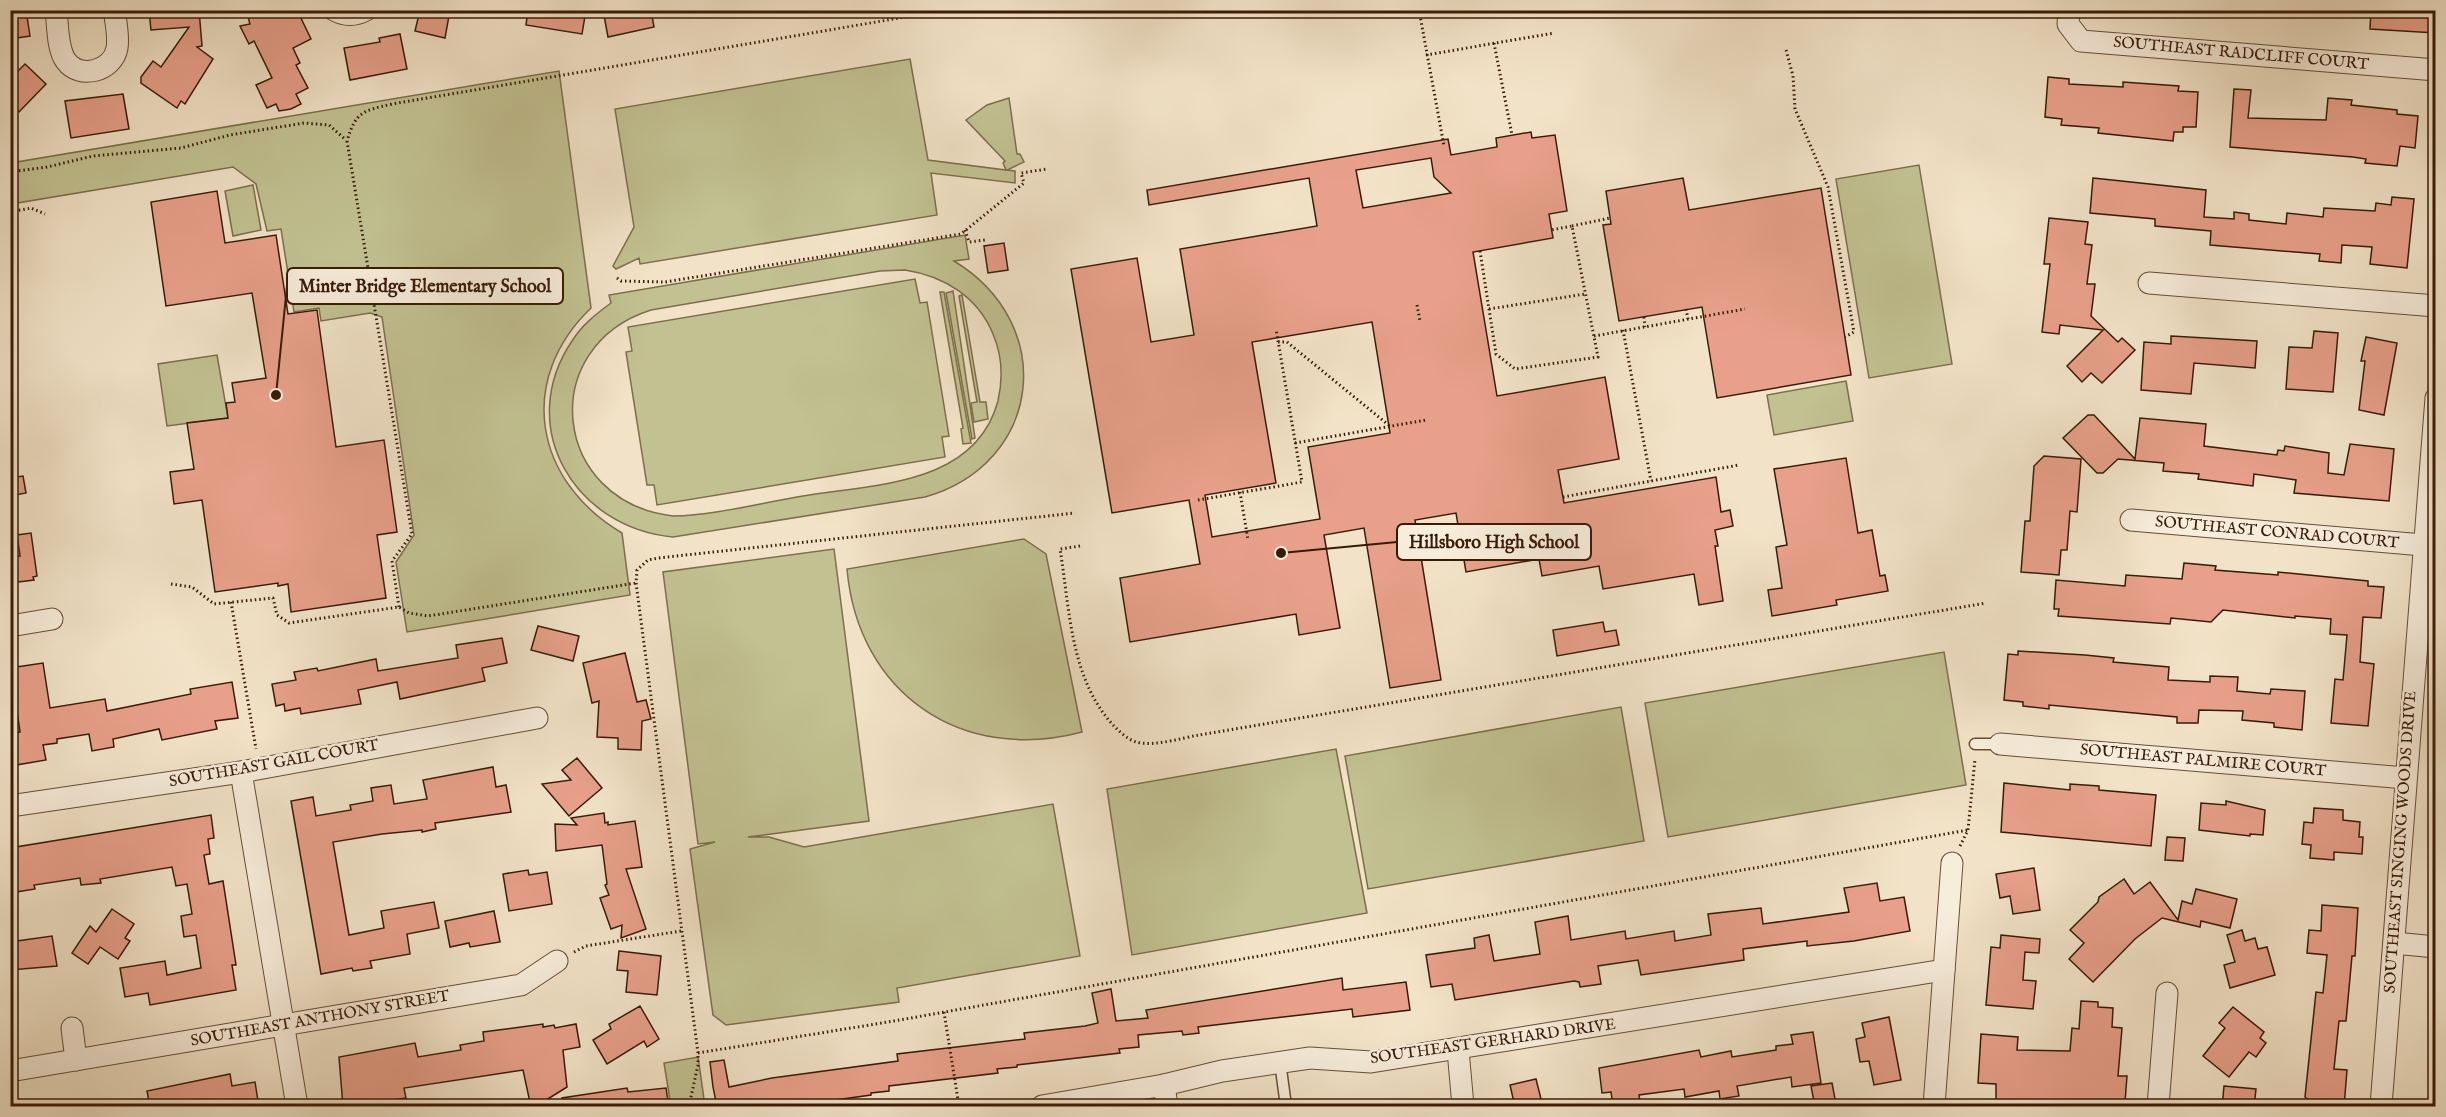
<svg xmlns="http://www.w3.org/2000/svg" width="2446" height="1117" font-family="'IM FELL English',serif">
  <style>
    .green { fill: #c2c191; stroke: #7d6e4c; stroke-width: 1.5; fill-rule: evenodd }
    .building { fill: #e8a08a; stroke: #381b07; stroke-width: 1.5; fill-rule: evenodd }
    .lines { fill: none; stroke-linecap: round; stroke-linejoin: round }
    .service-casing { stroke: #664d37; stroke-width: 13 }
    .minor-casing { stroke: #664d37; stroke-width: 23 }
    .path { stroke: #381b07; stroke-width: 3; stroke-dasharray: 1.5 3; stroke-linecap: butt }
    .service { stroke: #f7eddb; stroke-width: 10 }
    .minor { stroke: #f7eddb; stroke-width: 21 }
    .labels { text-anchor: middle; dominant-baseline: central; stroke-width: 5; stroke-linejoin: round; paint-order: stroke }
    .street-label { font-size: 16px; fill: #381b07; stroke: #f7eddb }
    .leader { fill: none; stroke: #381b07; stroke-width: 2 }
    .callout-dot { fill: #381b07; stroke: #f7eddb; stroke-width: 2 }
    .callout { fill: #f7eddb; stroke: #381b07; stroke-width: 2 }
    .callout-label { font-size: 18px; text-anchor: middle; font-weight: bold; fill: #381b07 }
  </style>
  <rect width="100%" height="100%" fill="#f2e3c8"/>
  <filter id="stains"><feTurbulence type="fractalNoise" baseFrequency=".00333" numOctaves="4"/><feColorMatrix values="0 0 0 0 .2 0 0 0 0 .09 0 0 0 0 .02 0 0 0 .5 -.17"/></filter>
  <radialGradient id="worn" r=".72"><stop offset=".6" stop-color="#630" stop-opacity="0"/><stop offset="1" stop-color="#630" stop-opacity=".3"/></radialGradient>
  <g class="green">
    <path d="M910,59L928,160L1006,170L1003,163L1005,161L966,120L987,105L1009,98L1017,154H1020L1024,162L1007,170L1015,171V183L931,173L937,215L640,264L639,258L616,269L613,266L634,227L615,109Z"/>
    <path d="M559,71L591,308C516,380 534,481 622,533L630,595L407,632L396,562L414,535L382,317L370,313L321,321L319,308L294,312L281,229L267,231L256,184L233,167L11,204V163Z"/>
    <path d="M1919,165L1952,364L1869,378L1836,179Z"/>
    <path d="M253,185L261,230L233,236L225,191Z"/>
    <path d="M965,235L969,259L954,261C1058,324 1043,463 925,497L673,537C575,528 514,427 572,341C582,325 596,314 611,303L609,295ZM905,270C944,276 978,297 993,334C1002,355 1003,379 998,401C975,486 874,484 803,496C760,503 716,515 673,516C552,502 535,347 651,310L880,271Z"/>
    <path d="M915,279L920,303L927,302L949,436L942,437L945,457L657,505L654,485H647L626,352L632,351L628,327Z"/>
    <path d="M953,291L975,438L972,439L946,293Z"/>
    <path d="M940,292H944L971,443L963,444L961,429L963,428Z"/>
    <path d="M962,295L980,402H986L988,419L974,422L971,403L977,402L959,296Z"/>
    <path d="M217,355L228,418L167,426L158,364Z"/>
    <path d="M1846,381L1853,421L1774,435L1767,395Z"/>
    <path d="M1024,539L1046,554L1082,732C962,764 858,694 847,569Z"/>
    <path d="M834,549L869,821L748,837H769L804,847L1053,804L1080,956L897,988L899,1002L726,1025L713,1015L690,849L715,842L698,844L663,572Z"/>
    <path d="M1944,652L1966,785L1668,837L1645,703Z"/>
    <path d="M1621,707L1644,841L1368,889L1345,756Z"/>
    <path d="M1336,749L1367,913L1132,955L1107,789Z"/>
    <path d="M698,1057L705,1106H671L664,1063Z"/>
  </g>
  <g class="building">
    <path d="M10,10H26L30,36L10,39Z"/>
    <path d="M149,10H199L202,46L197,47L213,59L185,104L181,101L177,108L141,83V77L153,61L161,67L189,27L151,30Z"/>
    <path d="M246,10H297L311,39L293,48L300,63L296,65L308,88L296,94L301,104L291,109L279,111L276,104L267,108L256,85L272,78L254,41L249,44L240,26L250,24Z"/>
    <path d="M420,10H450L445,38L415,31Z"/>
    <path d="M528,10H586L582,34L526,25Z"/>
    <path d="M603,10H651L654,27L608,37Z"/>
    <path d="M2371,10H2436V33L2370,29Z"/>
    <path d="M400,34L407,69L350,80L344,48L380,42L379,38Z"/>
    <path d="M25,64L46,84L19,112L10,104V79Z"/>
    <path d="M2048,77L2069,79V84L2123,87V82L2179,86L2178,91L2198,92L2196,127H2183V132H2174L2173,141L2098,133L2099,128L2061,125L2062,119L2045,117Z"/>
    <path d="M2234,89L2251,90L2248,118L2326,120L2328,98L2352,100L2351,105L2397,110V114L2418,116L2415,148L2400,146L2397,166L2365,163L2366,159L2353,157L2230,147Z"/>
    <path d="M123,94L129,129L71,138L65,101Z"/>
    <path d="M1531,132L1532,138L1555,135L1567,211L1549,214L1553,238L1473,252L1497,396L1605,377L1619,459L1558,470L1564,503L1716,477L1721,512L1730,510L1733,526L1715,530L1718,546H1715L1723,601L1699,605L1694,574L1603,589L1599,566L1542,576L1539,559L1466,572L1456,513L1415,520L1441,680L1390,688L1364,528L1324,535L1340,628L1299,635L1296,614L1130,642L1120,578L1200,564L1189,500L1112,513L1071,269L1137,258L1151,342L1194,335L1180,249L1317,226L1309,178L1149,205L1147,190L1448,139L1451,155L1497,147L1496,138ZM1431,158L1434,177L1451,193L1363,208L1356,170ZM1372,322L1390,433L1308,447L1320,519L1212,537L1205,495L1276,483L1252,342Z"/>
    <path d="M1683,178L1689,210L1821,188L1851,375L1717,398L1702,307L1619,321L1603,225L1611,224L1606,191Z"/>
    <path d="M2093,178L2206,190L2204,217L2234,219V212L2249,214V220L2286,224L2287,213L2323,217L2324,208L2375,211L2376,203L2391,205L2392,197L2414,199L2407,268L2370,264L2372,247L2342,245L2341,263L2319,261L2320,254L2210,245L2211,231L2155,226V219L2090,213Z"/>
    <path d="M217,191L225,243L276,235L288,314L317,310L336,447L384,440L397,532L377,535L386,598L291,612L288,584L278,586V583L215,592L202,500L174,504L170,472L194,469L187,423L228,418L226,403L235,402L232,383L266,378L252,293L166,306L151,202Z"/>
    <path d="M2049,218L2088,222L2085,244L2092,245L2087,284H2095L2091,316L2118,342L2122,338L2135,350L2102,383L2091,373L2082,382L2067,366L2103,330L2060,325L2059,334L2042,332L2050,264H2044Z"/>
    <path d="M1004,243L1008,270L988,273L984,246Z"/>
    <path d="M2314,331L2338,333L2333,392L2286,389L2289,347L2312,348Z"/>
    <path d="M2171,336L2257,341L2255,368L2194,363L2191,394L2141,390L2144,342L2171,344Z"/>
    <path d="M2366,337L2397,343L2384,415L2359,410L2365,361H2361Z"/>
    <path d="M2088,415H2094L2135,459L2140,418L2206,424L2204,446L2277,455L2278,450L2284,451L2285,446L2329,453L2328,473L2344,475L2350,444L2394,449L2389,501L2294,493L2296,480L2254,474L2253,486L2198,479L2199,474L2163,471L2164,463L2118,459L2103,473H2097L2063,438Z"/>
    <path d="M2044,456L2081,459L2077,512L2070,511L2067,550H2061L2059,575L2021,572L2025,521H2030L2034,466Z"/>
    <path d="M1846,458L1858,533L1872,530L1880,576L1885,575L1888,591L1836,600L1837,605L1772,616L1768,590L1782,588L1776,547L1787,545L1774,469Z"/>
    <path d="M23,476L26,493L10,496V478Z"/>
    <path d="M31,533L37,576L33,577L34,580L10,583V557L20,556L17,535Z"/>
    <path d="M2184,563L2216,566L2215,570L2278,575V572L2368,581V586L2384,587L2381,618L2363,617L2360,662L2374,664L2368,726L2331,723L2335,679L2343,680L2347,635L2330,634L2331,619L2295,616V618L2223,610L2211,622L2171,618L2170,624L2058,616L2059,609H2054L2056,580L2125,586L2126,575L2182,579Z"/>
    <path d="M1603,622L1605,632L1616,630L1619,645L1557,656L1553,630Z"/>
    <path d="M538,626L579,636L573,661L531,650Z"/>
    <path d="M502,638L507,663L482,668L485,681L400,699L397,682L358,690L361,704L301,714L300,708L285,711L284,704L276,706L272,684L296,680L294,672L317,668L318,671L376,659L378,671L458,658L456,645Z"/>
    <path d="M2018,651L2085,655L2114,658L2113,662L2169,667L2168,680L2210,682V676L2238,677L2237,691L2270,694L2271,689L2305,691L2302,730L2274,727V723L2242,720L2243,711L2199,710L2198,723H2177V717L2049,705V709L2023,706V702L2004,700L2008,654L2018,655Z"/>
    <path d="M625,653L637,702L646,700L651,719L642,721L641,750L618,749V738L597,737L599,701L592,703L583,663Z"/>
    <path d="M43,663L50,708L105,699L107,711L191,694L190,689L232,682L238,718L215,721L217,729L162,740L159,729L113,739L114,747L92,751L89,734L57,739V743L43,745L46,760L10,766V733L20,732L15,697L10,698V668Z"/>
    <path d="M577,758L602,788L569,816L542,784L571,780L562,770Z"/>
    <path d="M493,767L496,787L506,785L511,812L435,823L436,829L422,832V830L382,834L333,842L349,935L384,928L381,911L434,902L439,928L407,934L410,954L370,961L372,968L353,971L352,968L321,974L291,801L313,797L316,816L351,810L350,805L373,801L371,788L391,785L394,804L427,799L423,780Z"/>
    <path d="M2004,783L2070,790V784L2099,786V790L2156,795L2151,846L2001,832Z"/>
    <path d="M2226,801L2265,810L2263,835L2250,834V836L2199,830L2201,803L2226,805Z"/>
    <path d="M2314,808L2343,810V820L2360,822L2359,837H2363L2362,854L2334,852V860L2310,858L2311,845L2302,844L2304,822L2313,823Z"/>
    <path d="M604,813L605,823L608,822V825L635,821L642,867L626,869L646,929L621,938L622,925L611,929L600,898L609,895L605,885L607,884L602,845L556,851L555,824L577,825L571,818Z"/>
    <path d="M211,815L214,838L208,839L210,854L204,855L209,884L223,881L236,965H232L236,990L150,1005L148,993L125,997L120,968L165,961L167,975L201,968L196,935L184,937L181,916L192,914L187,884L176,886L172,867L100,879L101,883L81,885L80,878L34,885L35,889L10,893V848Z"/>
    <path d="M2167,837L2185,838L2183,861L2165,860Z"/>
    <path d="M2034,868L2040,910L2013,914L2010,896L2000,898L1996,874Z"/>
    <path d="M528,870L529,875L547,872L552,904L509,911L503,874Z"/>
    <path d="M2124,879L2134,894L2150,882L2178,920L2182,901L2192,904L2196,889L2237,899L2230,928L2201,921L2200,927L2162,918L2135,939L2093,982L2069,959L2084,943L2070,930L2098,902L2099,897Z"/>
    <path d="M1877,883L1880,901L1904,897L1910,931L1854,941L1807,946V941L1743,949L1744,960L1641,975L1638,960L1598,966L1601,984L1580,987L1579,982L1574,981L1455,1000L1452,984L1431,987L1426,955L1475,948L1474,938L1489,935L1494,961L1540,954L1535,922L1568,916L1571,940L1625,931L1626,939L1674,931L1675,941L1711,935L1708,914L1761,908L1763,924L1849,912L1844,888Z"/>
    <path d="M2322,905L2358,908L2355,956H2352L2346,1021H2339L2334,1069L2347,1070L2344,1107H2317L2305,1097L2316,992L2323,993L2327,955L2307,953L2309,930L2321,931Z"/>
    <path d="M112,909L134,924L125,938L130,941L118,959L100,947L88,964L72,953L90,926L96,932Z"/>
    <path d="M494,911L500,942L470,947L469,943L450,947L445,921Z"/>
    <path d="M2242,930L2245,941L2255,938L2258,949L2267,947L2275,975L2230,988L2224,965L2235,962L2227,935Z"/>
    <path d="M2001,935L2040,939L2039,953L2025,952L2023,980L2036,981L2033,1009L1986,1005L1991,947L2000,948Z"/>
    <path d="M52,936L57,966L10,970V942Z"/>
    <path d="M619,951L661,956L657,995L626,992L628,971L617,970Z"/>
    <path d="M1342,978L1343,990L1406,982L1410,1010L1353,1017L1352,1009L1198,1027L1199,1033L1183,1035L1182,1031L1138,1035L1139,1047L1119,1049L1120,1053L1017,1065V1067L997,1069L998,1073L889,1086V1091L871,1093V1095L785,1107H717L713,1087L710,1062L724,1060L729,1087L772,1078L898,1061L897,1054L1025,1039L1024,1033L1085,1026L1098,1023L1092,993L1111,989L1116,1021L1148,1018L1146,1010Z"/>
    <path d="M2081,1001L2098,1002V1007L2113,1008L2112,1027L2122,1028L2118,1076H2127L2125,1102H2121V1107H2089V1104L2046,1101V1106L1996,1107V1084L1978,1083L1981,1034L2018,1037L2017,1050L2070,1051L2072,1028L2079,1029Z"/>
    <path d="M640,1006L659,1039L647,1047L644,1041L607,1064L593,1040L611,1029L609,1024Z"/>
    <path d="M2233,1007L2264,1032L2260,1038L2266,1043L2256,1057L2249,1052L2229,1077L2203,1056L2225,1028L2219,1023Z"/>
    <path d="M1889,1017L1901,1080L1874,1085L1869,1061L1860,1062L1856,1039L1865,1037L1862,1023Z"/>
    <path d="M543,1024V1027L554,1025L555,1028L576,1024L580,1047L563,1050L567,1087L535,1107H531L523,1070L404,1088L406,1098L343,1107L339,1057L415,1043L418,1057L461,1050L460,1045L484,1041L483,1032Z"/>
    <path d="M1813,1032L1821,1083L1792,1087L1791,1077L1737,1086L1739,1096L1720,1099L1719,1091L1685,1097L1684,1089L1639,1095L1641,1107H1626L1625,1103L1613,1105L1611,1092L1602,1093L1599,1068L1699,1050L1701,1057L1731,1051L1732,1057L1776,1050V1046L1793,1044L1791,1035Z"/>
    <path d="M230,1074L232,1086L255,1082L259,1107H150L147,1091Z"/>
    <path d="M1536,1079L1543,1107H1515L1510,1085Z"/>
    <path d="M1832,1083L1836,1104L1815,1107L1811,1086Z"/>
    <path d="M2224,1086L2256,1089L2254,1107H2222Z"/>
    <path d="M627,1088L628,1092L666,1088L669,1107H563L562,1098Z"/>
  </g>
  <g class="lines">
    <defs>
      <g id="service">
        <path d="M1975,744H2000"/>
        <path d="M1280,1062L1286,1106"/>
      </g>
      <g id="minor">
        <path d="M56,10C58,25 57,49 66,61C80,80 113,71 117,48C119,36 116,23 114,10"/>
        <path d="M334,10C345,16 355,16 366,10"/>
        <path d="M2069,10L2068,24L2081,41L2436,70"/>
        <path d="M2149,283L2436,306"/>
        <path d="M2131,520L2423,545"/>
        <path d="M10,626L52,619"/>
        <path d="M2000,744L2406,778"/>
        <path d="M241,772L297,1106"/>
        <path d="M10,806L241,772L537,718"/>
        <path d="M2394,943L2436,947"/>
        <path d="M72,1028L76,1060"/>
        <path d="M1458,1050L1463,1106"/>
        <path d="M10,1071L521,985L557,961"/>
        <path d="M1164,1085L1167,1106"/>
        <path d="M1042,1106L1164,1085L1222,1071L1310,1058L1371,1062L1944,970"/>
        <path d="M1934,1106L1952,863"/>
        <path d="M2158,1106L2167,993"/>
        <path d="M2381,1106L2436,398"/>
      </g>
    </defs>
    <use href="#service" class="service-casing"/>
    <use href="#minor" class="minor-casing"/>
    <g class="path">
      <path d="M1419,10L1444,146"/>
      <path d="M2024,15L2041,13L2042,10"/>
      <path d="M1494,43L1512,135"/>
      <path d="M1786,50L1793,76L1795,109L1828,187L1854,332L1845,337"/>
      <path d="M1426,55L1554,33"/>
      <path d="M10,172L47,167L93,156L181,148L230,135L304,123L329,125L346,140"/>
      <path d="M10,212L31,208L45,214"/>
      <path d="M1572,226L1610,218"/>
      <path d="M965,230L969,242L985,240"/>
      <path d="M1480,251L1496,354L1515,369L1598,357L1572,226L1551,230"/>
      <path d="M617,278L621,281L665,282L961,234L1024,183L1021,173L1047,169"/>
      <path d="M1417,305L1420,321"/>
      <path d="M1489,309L1585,294"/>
      <path d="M1686,309L1688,319"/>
      <path d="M1644,317L1645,327"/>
      <path d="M1623,330L1651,481"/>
      <path d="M1594,336L1745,309"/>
      <path d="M1278,342H1287L1391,427"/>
      <path d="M1295,443L1426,420"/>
      <path d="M1240,492L1248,540"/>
      <path d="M1563,497L1739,465"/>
      <path d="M1198,500L1302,482L1276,329"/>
      <path d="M1080,546L1060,549C1070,610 1070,679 1114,726C1120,732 1127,739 1136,742C1154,747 1181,738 1199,735L1986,603"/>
      <path d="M171,584L192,587L214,604L273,598L277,615L289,623L399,607L409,613L428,616L636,583"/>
      <path d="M231,602L256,749"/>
      <path d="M399,607L392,561L412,534L347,141C356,111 363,111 392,104L947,10"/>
      <path d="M1960,846L1968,830L1975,759"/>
      <path d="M574,952L586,946L681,931"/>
      <path d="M944,1012L959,1106"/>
      <path d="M698,1053L894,1021L1968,830"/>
      <path d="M689,1106L698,1065V1053L636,583L637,570L648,560L658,558L1075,513"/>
    </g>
    <use href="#service" class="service"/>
    <use href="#minor" class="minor"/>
  </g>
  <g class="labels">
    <g class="street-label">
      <text transform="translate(2241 54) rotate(5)">SOUTHEAST RADCLIFF COURT</text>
      <text transform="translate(2277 533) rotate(5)">SOUTHEAST CONRAD COURT</text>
      <text transform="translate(2203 761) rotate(5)">SOUTHEAST PALMIRE COURT</text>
      <text transform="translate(274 764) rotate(-10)">SOUTHEAST GAIL COURT</text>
      <text transform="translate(2401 842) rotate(-86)">SOUTHEAST SINGING WOODS DRIVE</text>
      <text transform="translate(320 1019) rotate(-10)">SOUTHEAST ANTHONY STREET</text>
      <text transform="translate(1493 1042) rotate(-8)">SOUTHEAST GERHARD DRIVE</text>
    </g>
  </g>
  <path class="leader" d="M276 395L287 286M1281 553L1397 542"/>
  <g class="callout-dot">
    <circle cx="276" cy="395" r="6"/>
    <circle cx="1281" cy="553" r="6"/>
  </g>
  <g class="callout">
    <rect x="287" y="268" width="276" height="36" rx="6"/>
    <rect x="1397" y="524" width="194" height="36" rx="6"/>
  </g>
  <g class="callout-label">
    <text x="425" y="292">Minter Bridge Elementary School</text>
    <text x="1494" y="548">Hillsboro High School</text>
  </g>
  <rect width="2446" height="1117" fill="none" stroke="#f2e3c8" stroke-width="36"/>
  <rect x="12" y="12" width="2422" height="1093" fill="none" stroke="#381b07" stroke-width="3"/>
  <rect x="18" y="18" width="2410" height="1081" fill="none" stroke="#381b07" stroke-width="1.5"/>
  <rect width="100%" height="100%" filter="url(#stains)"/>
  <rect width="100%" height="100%" fill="url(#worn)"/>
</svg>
